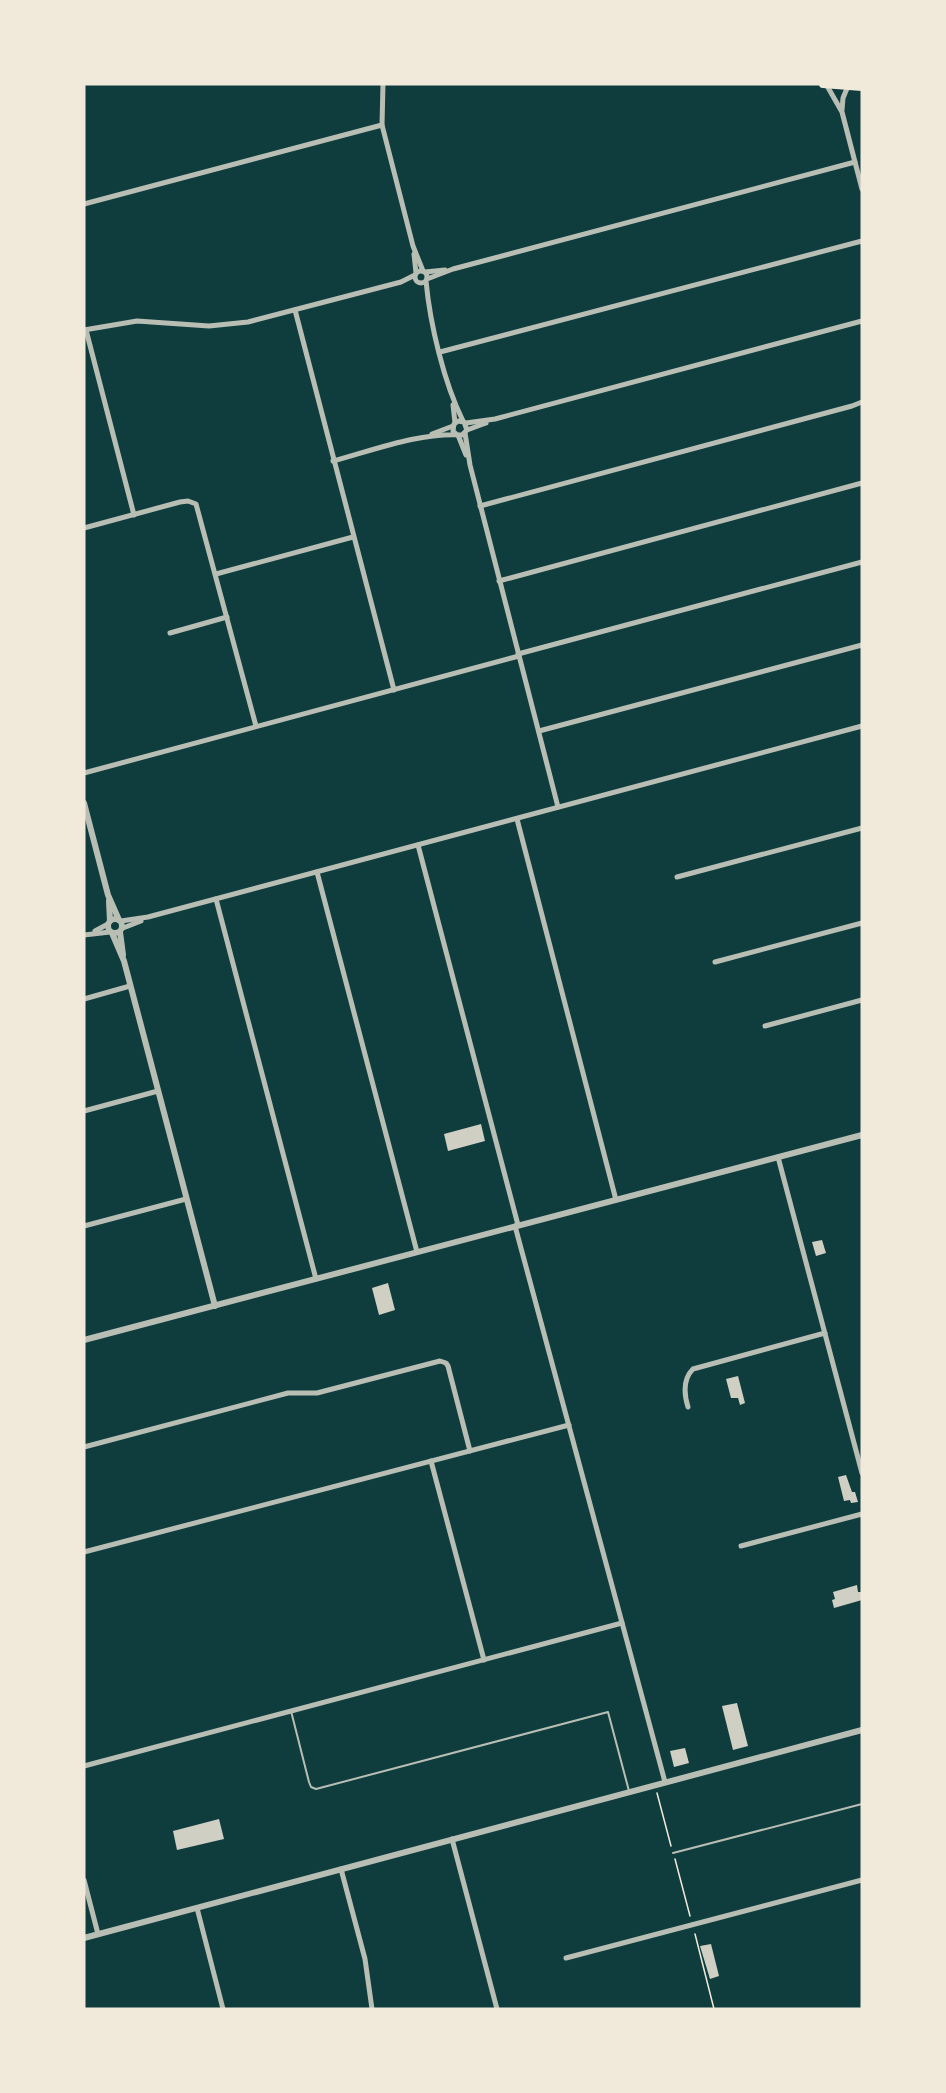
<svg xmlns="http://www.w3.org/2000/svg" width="946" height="2093" font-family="'Golos Text',sans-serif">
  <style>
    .building { fill: #cfcfc3 }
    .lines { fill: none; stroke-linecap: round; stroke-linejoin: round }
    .path { stroke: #f1e9da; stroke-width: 1.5 }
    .service { stroke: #b8beb3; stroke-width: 2 }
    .minor { stroke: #b8beb3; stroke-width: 5 }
    .tertiary { stroke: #b8beb3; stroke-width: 6 }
    .trunk { stroke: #f1e9da; stroke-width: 8 }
  </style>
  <rect width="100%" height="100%" fill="#0f3d3e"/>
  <g class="building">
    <path d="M481,1124L485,1141L448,1151L444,1134Z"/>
    <path d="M822,1240L826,1253L816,1256L812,1242Z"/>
    <path d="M388,1283L395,1310L379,1315L372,1288Z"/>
    <path d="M738,1376L745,1403L740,1405L738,1398H731L726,1379Z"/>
    <path d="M846,1475L852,1492H855L858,1502L851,1503L850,1500L844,1501L838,1477Z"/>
    <path d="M857,1585L858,1592H862V1600L834,1608L832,1600L835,1599L833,1592Z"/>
    <path d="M737,1703L748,1746L733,1750L722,1706Z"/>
    <path d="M685,1748L689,1763L674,1767L670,1751Z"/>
    <path d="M219,1819L224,1839L177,1850L173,1831Z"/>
    <path d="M711,1944L719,1976L710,1979L700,1946Z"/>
  </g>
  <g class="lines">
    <g class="path">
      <path d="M657,1793L671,1846"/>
      <path d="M675,1859L690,1916"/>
      <path d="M695,1934L714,2009"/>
    </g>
    <g class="service">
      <path d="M291,1711L309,1782L311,1787L316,1789L608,1712L629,1791"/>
      <path d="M673,1853L862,1804"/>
    </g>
    <g class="minor">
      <path d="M383,84L382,125L413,246L423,271"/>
      <path d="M826,84L842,112L862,189"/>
      <path d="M842,110L843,98L848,86"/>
      <path d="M84,204L382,125"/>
      <path d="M414,254L416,273"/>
      <circle cx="421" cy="277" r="6"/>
      <path d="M425,272L445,270"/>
      <path d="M427,279L453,269L855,162"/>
      <path d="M426,281C430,324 444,383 463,421"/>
      <path d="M295,310L394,690"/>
      <path d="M84,330L137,321L209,326L248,322L401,282L415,275"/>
      <path d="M86,330L134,515"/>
      <path d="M440,352L862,241"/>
      <path d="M453,405L455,423"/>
      <path d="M466,423L495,419L862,321"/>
      <path d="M467,430L486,423"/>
      <path d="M465,433L470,465L558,807"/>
      <path d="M432,434L453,426"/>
      <path d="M458,435L466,455"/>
      <path d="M333,461C374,450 420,432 462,435L467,430L464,422L458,421L454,424L453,431L456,434"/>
      <path d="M480,506L852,406L862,402"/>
      <path d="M84,528L180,502L188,501L196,504L256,726"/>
      <path d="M216,574L353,537"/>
      <path d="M499,581L862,483"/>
      <path d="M170,633L227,617"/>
      <path d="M518,654L862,562"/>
      <path d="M539,731L862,645"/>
      <path d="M84,773L519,656"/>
      <path d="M517,819L616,1200"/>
      <path d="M418,845L518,1225"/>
      <path d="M317,872L417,1252"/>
      <path d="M677,877L862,828"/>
      <path d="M216,899L316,1279"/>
      <path d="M121,921L148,917L862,726"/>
      <path d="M123,928L141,921"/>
      <path d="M95,931L108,924"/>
      <path d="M84,935L110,932"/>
      <path d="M715,962L862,923"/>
      <path d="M84,999L130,986"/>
      <path d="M765,1026L862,1000"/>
      <path d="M84,1111L158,1091"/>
      <path d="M778,1157L862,1473"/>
      <path d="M84,1226L186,1199"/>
      <path d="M515,1226L665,1782"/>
      <path d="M688,1407C684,1394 683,1379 693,1369L825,1333"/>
      <path d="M84,1447L288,1393H317L440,1361L446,1363L448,1366L470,1451"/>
      <path d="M431,1461L484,1660"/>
      <path d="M741,1546L862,1514"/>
      <path d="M84,1552L569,1425"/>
      <path d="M84,1766L622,1623"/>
      <path d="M452,1839L497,2009"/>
      <path d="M341,1869L365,1959L372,2009"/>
      <path d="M84,1880L98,1934"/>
      <path d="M197,1908L223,2009"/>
      <path d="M566,1958L862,1880"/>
    </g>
    <g class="tertiary">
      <path d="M84,803L108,895L119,920"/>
      <path d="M109,901L110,921"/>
      <circle cx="115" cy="926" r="7"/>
      <path d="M120,932L123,955"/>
      <path d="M112,933L124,961L215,1306"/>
      <path d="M84,1340L862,1135"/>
      <path d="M84,1938L862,1730"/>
    </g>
    <path class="trunk" d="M823,84L862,87"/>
  </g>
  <rect width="946" height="2093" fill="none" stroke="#f1e9da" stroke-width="171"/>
</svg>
